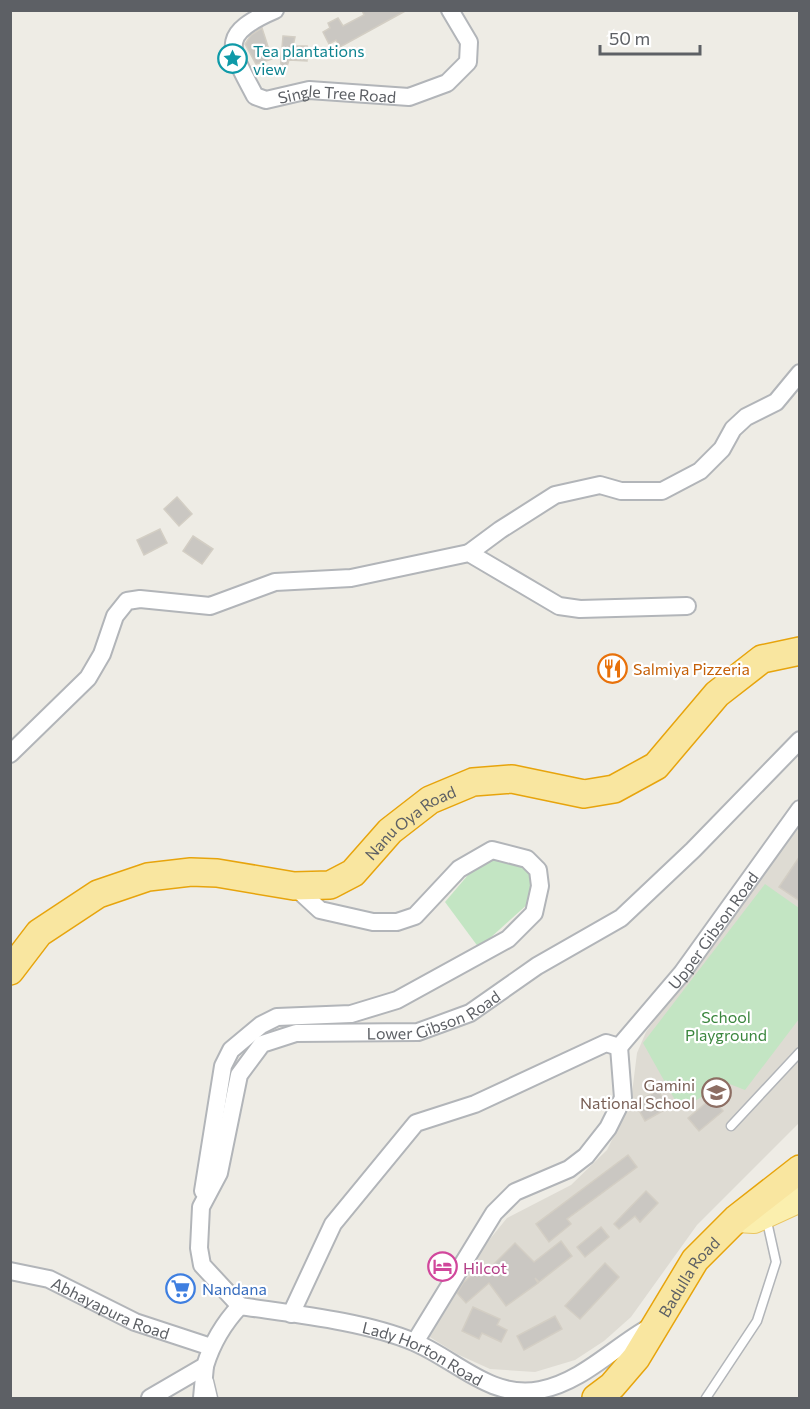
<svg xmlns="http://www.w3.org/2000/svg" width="810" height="1409" font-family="Commissioner,sans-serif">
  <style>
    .education { fill: #dedbd3 }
    .green { fill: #c3e5c3 }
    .building { fill: #cac7c2; stroke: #d3cec4; stroke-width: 1.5 }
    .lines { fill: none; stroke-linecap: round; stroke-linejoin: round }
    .service-casing { stroke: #b2b5b9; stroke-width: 11 }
    .minor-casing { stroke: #b2b5b9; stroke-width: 20 }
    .primary-casing { stroke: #eac562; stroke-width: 28 }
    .trunk-casing { stroke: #e7a40c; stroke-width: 30 }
    .service { stroke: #fff; stroke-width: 8 }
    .minor { stroke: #fff; stroke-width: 16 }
    .primary { stroke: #fbefae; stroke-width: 26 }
    .trunk { stroke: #f9e6a0; stroke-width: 27 }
    .labels { text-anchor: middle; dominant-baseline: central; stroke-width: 4.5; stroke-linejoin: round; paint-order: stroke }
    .culture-label { font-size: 16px; fill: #0d838f; stroke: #fff; text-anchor: start }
    .street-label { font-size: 16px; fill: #5d6065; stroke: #fff }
    .food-label { font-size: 16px; fill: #c56008; stroke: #fff; text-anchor: start }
    .park-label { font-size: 16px; fill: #3b863e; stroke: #fff }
    .education-label { font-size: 16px; fill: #785e54; stroke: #fff; text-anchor: end }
    .hotel-label { font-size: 16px; fill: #b23c85; stroke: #fff; text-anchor: start }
    .shop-label { font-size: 16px; fill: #366cbe; stroke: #fff; text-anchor: start }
  </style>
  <rect width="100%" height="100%" fill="#eeece5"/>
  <path class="education" d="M799,827V1123L697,1225L631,1317L604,1341L575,1360L535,1372L490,1369L457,1354L417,1329L507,1218L571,1185L607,1150L631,1101L637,1053L646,1032Z"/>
  <g class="green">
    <path d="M501,857L530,869V902L479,948L445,902L474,868Z"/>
    <path d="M765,884L799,908V1019L745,1090L727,1083L680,1109L643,1043Z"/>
  </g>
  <g class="building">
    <path d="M362,10H407L340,47L336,40L329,44L323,32L330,28L328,23L338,18L343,26L364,15Z"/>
    <path d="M262,28L272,59L256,64L245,44L251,35Z"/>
    <path d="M283,36L295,37L293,46H307V61L289,60L285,73L280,72Z"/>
    <path d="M177,497L192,514L179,526L164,509Z"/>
    <path d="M160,529L167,543L144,555L137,540Z"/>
    <path d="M193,536L213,549L202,564L183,551Z"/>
    <path d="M800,856V901L779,887Z"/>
    <path d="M658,1090L668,1108L645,1121L635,1103Z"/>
    <path d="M712,1098L723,1111L699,1131L688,1118Z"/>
    <path d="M628,1155L637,1167L567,1219L571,1224L549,1242L536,1224Z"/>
    <path d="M646,1191L658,1203L640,1222L635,1216L619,1229L614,1224Z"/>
    <path d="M601,1227L609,1237L585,1257L577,1247Z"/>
    <path d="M561,1241L572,1256L539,1282L535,1278L538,1283L506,1306L489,1283L466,1303L457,1293L463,1283L484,1265L488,1270L515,1243L534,1262Z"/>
    <path d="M605,1263L619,1277L580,1319L565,1306Z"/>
    <path d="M473,1307L500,1319L497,1325L507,1330L501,1342L482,1333L479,1339L462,1331Z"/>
    <path d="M555,1316L562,1329L524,1350L517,1336Z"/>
  </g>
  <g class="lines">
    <defs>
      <g id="service">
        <path d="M731,1126L800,1052"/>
        <path d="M209,1381L213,1398"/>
        <path d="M706,1398L757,1321L776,1262L766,1217"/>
      </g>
      <g id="minor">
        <path id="s1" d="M275,10C217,35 230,48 255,96L266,100L309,90L409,97L447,83L468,62L469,42L450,10"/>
        <path d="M469,553L500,530L555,495L600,485L621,491H662L700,471L722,449L733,429L746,417L776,402L800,373"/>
        <path d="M10,754L88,678L102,654L115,616L127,601L140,599L210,606L275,582L351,578L469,553L559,606L580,609L687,606"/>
        <path id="s2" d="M619,1047L682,973L800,809"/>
        <path d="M203,1191L223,1066L231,1050L261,1025L277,1017L351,1014L397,1000L508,939L534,913L540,886L538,870L527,859L492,850L459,869L415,916L397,922H373L320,910L294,886"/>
        <path id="s3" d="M10,1271L49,1279L135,1322L211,1347"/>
        <path id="s4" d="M240,1306L202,1265L199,1248L201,1207L219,1173L239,1075L262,1044L296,1033L418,1032L470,1013L537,966L621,918L693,850L800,740"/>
        <path d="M291,1314L333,1224L416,1123L475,1104L606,1043L619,1047"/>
        <path d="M415,1342L494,1213L515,1192L569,1169L586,1156L608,1128L623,1098L619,1047"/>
        <path id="s5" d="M150,1398L205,1366C212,1343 223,1324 240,1306C294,1314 364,1321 414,1342C455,1359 491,1400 540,1390C582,1382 614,1347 650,1327"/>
        <path d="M202,1398L205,1366"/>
      </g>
      <path id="primary" d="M736,1219L754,1220L800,1199"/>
      <g id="trunk">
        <path id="s6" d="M10,971L39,933L98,894L148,877L191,872L217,873L294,886L330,885L353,873L390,831L430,800L473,782L512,779L584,794L614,789L656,766L717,694L762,659L800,651"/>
        <path id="s7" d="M596,1398L612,1386L636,1358L695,1260L736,1219L800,1169"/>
      </g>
    </defs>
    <use href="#service" class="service-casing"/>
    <use href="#minor" class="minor-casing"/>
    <use href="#primary" class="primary-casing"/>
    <use href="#trunk" class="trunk-casing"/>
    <use href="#service" class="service"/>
    <use href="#minor" class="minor"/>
    <use href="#primary" class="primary"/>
    <use href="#trunk" class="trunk"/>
  </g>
  <defs>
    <symbol id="sight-ring" viewBox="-11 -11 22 22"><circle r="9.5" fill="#fff" stroke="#0f9aa8" stroke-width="1.5"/><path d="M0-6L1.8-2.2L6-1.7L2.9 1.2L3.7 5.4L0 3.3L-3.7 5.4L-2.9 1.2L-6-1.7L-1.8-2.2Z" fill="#0f9aa8"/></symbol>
    <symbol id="restaurant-ring" viewBox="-11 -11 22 22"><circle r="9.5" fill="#fff" stroke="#e8710a" stroke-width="1.5"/><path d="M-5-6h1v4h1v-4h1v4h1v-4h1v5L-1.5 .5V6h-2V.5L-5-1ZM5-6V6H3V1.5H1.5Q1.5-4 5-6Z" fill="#e8710a"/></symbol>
    <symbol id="school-ring" viewBox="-11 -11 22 22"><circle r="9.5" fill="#fff" stroke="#8d6e63" stroke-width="1.5"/><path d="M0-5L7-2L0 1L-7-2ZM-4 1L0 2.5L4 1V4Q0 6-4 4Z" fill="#8d6e63"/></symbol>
    <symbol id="hotel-ring" viewBox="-11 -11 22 22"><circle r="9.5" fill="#fff" stroke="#d1479c" stroke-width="1.5"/><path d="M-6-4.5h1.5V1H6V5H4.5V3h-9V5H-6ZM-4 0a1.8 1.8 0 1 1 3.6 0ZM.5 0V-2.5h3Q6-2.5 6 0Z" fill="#d1479c"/></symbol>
    <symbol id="supermarket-ring" viewBox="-11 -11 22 22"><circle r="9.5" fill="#fff" stroke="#3f7fe0" stroke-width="1.5"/><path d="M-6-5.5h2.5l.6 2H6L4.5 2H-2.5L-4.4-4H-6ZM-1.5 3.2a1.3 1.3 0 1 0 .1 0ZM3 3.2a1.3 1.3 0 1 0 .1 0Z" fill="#3f7fe0"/></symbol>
  </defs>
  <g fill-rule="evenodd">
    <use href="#sight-ring" x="216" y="42" width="33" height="33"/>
    <use href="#restaurant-ring" x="596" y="652" width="33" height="33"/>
    <use href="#school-ring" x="700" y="1076" width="33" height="33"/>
    <use href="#hotel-ring" x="426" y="1250" width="33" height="33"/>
    <use href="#supermarket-ring" x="164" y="1272" width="33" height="33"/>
  </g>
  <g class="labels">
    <g class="culture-label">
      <text x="253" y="50">Tea plantations<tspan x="253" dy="18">view</tspan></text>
    </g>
    <g class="street-label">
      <text stroke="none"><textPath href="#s1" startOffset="196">Single Tree Road</textPath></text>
      <text stroke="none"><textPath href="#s6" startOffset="458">Nanu Oya Road</textPath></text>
      <text stroke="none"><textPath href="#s2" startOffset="150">Upper Gibson Road</textPath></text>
      <text stroke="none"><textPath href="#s4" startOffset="468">Lower Gibson Road</textPath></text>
      <text stroke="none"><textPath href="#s7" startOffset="154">Badulla Road</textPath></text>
      <text stroke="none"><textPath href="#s3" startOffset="108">Abhayapura Road</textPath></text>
      <text stroke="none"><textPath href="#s5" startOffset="324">Lady Horton Road</textPath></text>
    </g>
    <g class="food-label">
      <text x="633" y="668">Salmiya Pizzeria</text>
    </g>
    <g class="park-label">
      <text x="726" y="1016">School<tspan x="726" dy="18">Playground</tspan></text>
    </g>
    <g class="education-label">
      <text x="695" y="1084">Gamini<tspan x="695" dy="18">National School</tspan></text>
    </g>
    <g class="hotel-label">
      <text x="463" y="1267">Hilcot</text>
    </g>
    <g class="shop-label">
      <text x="202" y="1288">Nandana</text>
    </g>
  </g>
  <rect width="810" height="1409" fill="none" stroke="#5d6065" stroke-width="24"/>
  <path d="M600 45v9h100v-9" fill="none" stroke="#5d6065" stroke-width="3"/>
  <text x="609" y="45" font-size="18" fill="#5d6065" stroke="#ffffff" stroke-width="4.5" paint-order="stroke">50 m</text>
</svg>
